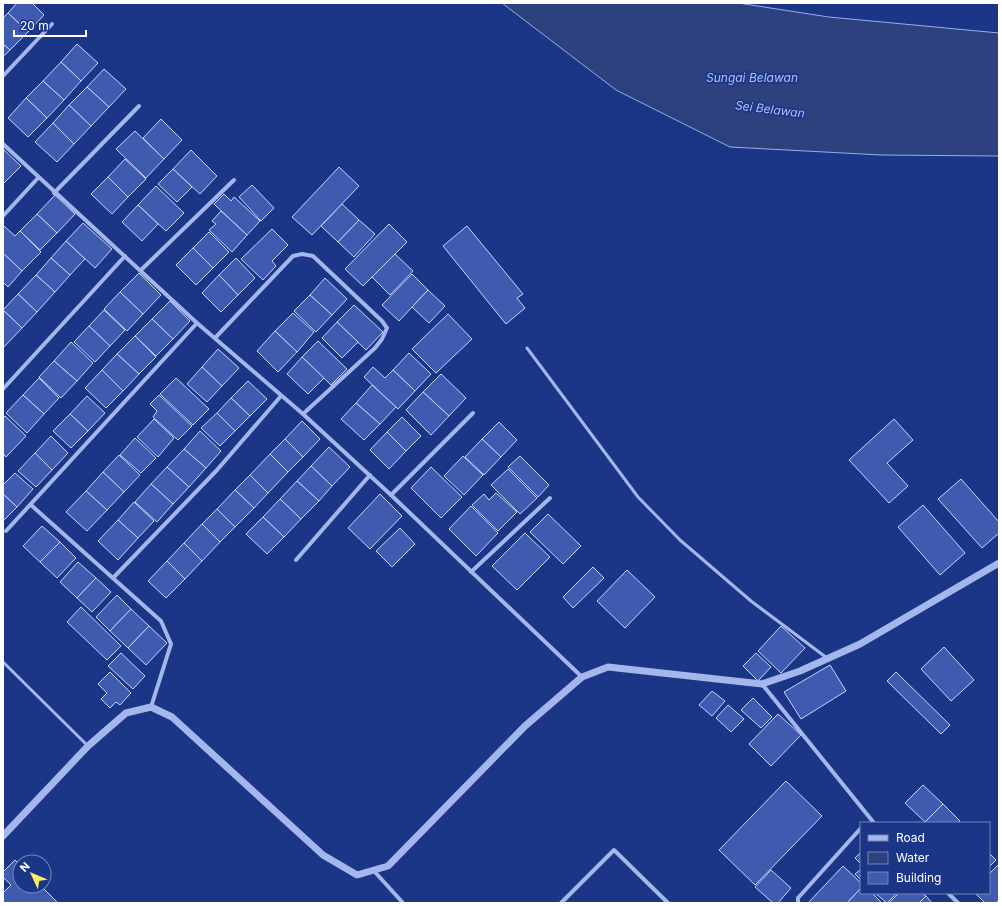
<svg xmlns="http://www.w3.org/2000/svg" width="1002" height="906" font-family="Inter,sans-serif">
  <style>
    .water { fill: #2e417f; stroke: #97aeee }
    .building { fill: #3f5baf; stroke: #c9d5f9 }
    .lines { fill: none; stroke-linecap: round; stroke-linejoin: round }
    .service { stroke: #a4b6ec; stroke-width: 3 }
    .minor { stroke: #a4b6ec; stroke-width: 4 }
    .tertiary { stroke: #a4b6ec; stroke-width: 7 }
    .labels { text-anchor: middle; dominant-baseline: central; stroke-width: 3.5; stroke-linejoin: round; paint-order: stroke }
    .water-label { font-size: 12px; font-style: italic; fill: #b0c1f3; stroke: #1b3587 }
  </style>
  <rect width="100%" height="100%" fill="#1b3587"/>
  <path class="water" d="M502,3H738L829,17L999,33V156L881,155L730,147L616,90Z"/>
  <g class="building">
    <path d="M17,3H32L44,15L28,32L8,13Z"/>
    <path d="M8,13L28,32L10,50L3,44V18Z"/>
    <path d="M3,44L10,50L3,57Z"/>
    <path d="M77,44L98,63L81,81L61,62Z"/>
    <path d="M61,62L81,81L64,100L43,81Z"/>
    <path d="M104,69L126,89L109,107L87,87Z"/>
    <path d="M43,81L64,100L47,118L26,98Z"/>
    <path d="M87,87L109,107L91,126L69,105Z"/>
    <path d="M26,98L47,118L28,137L8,118Z"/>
    <path d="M69,105L91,126L74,144L53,123Z"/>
    <path d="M161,119L182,140L164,159L143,138Z"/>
    <path d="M53,123L74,144L57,162L35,142Z"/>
    <path d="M135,131L164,159L146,178L116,149Z"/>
    <path d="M3,149L21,166L3,184Z"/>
    <path d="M191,150L217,176L200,194L173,169Z"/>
    <path d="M125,159L146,179L128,197L108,177Z"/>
    <path d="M339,167L359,186L312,235L292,217Z"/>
    <path d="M173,169L192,187L177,202L158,184Z"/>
    <path d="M108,177L128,197L112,214L91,194Z"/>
    <path d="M252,185L274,208L261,221L239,197Z"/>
    <path d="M156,186L184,213L166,231L138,205Z"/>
    <path d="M224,194L231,201L234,197L260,221L247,235L214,204Z"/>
    <path d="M55,195L75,214L57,233L37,214Z"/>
    <path d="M342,204L359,220L338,242L321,226Z"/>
    <path d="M138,205L158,224L142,241L122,222Z"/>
    <path d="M221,211L247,235L232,252L209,230L216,224L212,221Z"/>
    <path d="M37,214L57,233L40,250L20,231Z"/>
    <path d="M359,220L375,234L354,257L338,242Z"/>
    <path d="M83,223L112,249L95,268L66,241Z"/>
    <path d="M389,224L407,242L363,286L345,269Z"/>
    <path d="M4,226L15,236L20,231L41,252L22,271L3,253V228Z"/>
    <path d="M467,226L523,294L517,298L525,308L506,324L443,246Z"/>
    <path d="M272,229L288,245L272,261L276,266L263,280L241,259Z"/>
    <path d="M209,232L229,252L213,268L193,248Z"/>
    <path d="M66,241L85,259L70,275L51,258Z"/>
    <path d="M193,248L213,268L196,285L176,265Z"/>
    <path d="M3,253L22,271L8,287L3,282Z"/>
    <path d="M395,254L413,271L390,295L372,277Z"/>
    <path d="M51,258L70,275L55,292L36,275Z"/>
    <path d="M236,258L255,278L238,295L219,275Z"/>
    <path d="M139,273L161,295L143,314L120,292Z"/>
    <path d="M412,274L428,290L399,321L382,305Z"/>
    <path d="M36,275L55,292L37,312L18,294Z"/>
    <path d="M219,275L238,295L221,312L202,293Z"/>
    <path d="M325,278L347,299L332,315L310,295Z"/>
    <path d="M428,290L445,306L429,323L412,307Z"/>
    <path d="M120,292L143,314L127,331L104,309Z"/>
    <path d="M18,294L37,312L22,328L3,310Z"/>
    <path d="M310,295L332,315L316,332L294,311Z"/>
    <path d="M170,301L190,321L173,339L152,319Z"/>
    <path d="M354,305L383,332L366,350L337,322Z"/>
    <path d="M3,310L22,328L3,348Z"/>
    <path d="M104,310L125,330L110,346L89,326Z"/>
    <path d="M293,313L314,332L297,352L275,331Z"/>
    <path d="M448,314L472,339L436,373L412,349Z"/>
    <path d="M152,319L173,339L156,356L135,336Z"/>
    <path d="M337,322L358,342L342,358L322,338Z"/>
    <path d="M89,326L110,346L95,362L74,342Z"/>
    <path d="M275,331L297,352L278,372L257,351Z"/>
    <path d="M135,336L156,357L139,374L117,354Z"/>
    <path d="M318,341L347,369L331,385L302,357Z"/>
    <path d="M71,342L93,363L77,381L54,361Z"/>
    <path d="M218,349L239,368L222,386L202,367Z"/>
    <path d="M409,353L431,374L415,391L393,370Z"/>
    <path d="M117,354L139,374L123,391L102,370Z"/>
    <path d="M302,357L324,378L308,394L287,374Z"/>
    <path d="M54,361L77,381L61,398L39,377Z"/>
    <path d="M202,367L222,386L207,402L187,384Z"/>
    <path d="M373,367L385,378L393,370L415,391L398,409L364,377Z"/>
    <path d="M102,370L123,391L106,408L85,388Z"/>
    <path d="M441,374L466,398L449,416L423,392Z"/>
    <path d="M39,378L59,398L44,414L23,395Z"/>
    <path d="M176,378L209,409L193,425L160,394Z"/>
    <path d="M248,381L267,399L250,416L231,398Z"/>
    <path d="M372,385L396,407L380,424L356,403Z"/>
    <path d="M423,392L449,416L431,435L406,410Z"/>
    <path d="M23,395L44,414L27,433L6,413Z"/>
    <path d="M159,395L192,426L178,440L153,417L157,411L150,404Z"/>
    <path d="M87,396L105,413L88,431L70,414Z"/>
    <path d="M231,398L250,416L235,431L217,413Z"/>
    <path d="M356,403L380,424L364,440L341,419Z"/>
    <path d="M217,413L235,431L220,446L201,428Z"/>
    <path d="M70,414L88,431L71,448L53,431Z"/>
    <path d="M5,416L26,436L6,457L3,453V418Z"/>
    <path d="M402,417L421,436L406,451L387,432Z"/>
    <path d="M154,419L174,438L158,457L137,437Z"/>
    <path d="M894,419L913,440L887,463L908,486L889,503L849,460Z"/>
    <path d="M302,421L320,439L303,457L285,439Z"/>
    <path d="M499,422L517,440L501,457L482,439Z"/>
    <path d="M200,431L221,451L206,468L184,449Z"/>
    <path d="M387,432L406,451L389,469L370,450Z"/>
    <path d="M51,436L68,453L52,470L35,453Z"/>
    <path d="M135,438L156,458L141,473L120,455Z"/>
    <path d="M285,439L303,457L288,472L270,454Z"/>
    <path d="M482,439L501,457L484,475L465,457Z"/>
    <path d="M329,447L350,467L332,486L311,466Z"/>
    <path d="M184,449L206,468L189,487L167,467Z"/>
    <path d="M35,453L52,470L36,487L18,471Z"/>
    <path d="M270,454L288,472L268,493L250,475Z"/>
    <path d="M119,455L140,475L124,492L103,472Z"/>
    <path d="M463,456L483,475L464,495L444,476Z"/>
    <path d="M520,456L549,485L538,497L508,467Z"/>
    <path d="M311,466L332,486L319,501L297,481Z"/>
    <path d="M167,467L189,487L173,504L151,484Z"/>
    <path d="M431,467L462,497L441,518L411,488Z"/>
    <path d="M508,469L537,498L520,514L491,485Z"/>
    <path d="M103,472L124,492L107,510L86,491Z"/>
    <path d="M15,473L33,489L17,507L3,494V485Z"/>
    <path d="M250,475L268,493L254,508L235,490Z"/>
    <path d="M961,479L999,522V533L982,548L938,499Z"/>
    <path d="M297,481L319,501L301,519L280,499Z"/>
    <path d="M151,484L173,504L157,522L135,502Z"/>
    <path d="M235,490L254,508L235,527L217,509Z"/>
    <path d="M86,491L107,510L87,531L66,512Z"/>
    <path d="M496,493L517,512L498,531L472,505L484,494L489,500Z"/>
    <path d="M3,494L17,507L3,521Z"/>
    <path d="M380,494L402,516L370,549L348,528Z"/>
    <path d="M280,499L301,519L284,537L263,517Z"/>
    <path d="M134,502L154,521L138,538L118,520Z"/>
    <path d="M923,505L965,553L940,575L898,527Z"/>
    <path d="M471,506L498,533L476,556L449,529Z"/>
    <path d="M217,509L235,527L220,542L202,524Z"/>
    <path d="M548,514L581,546L563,564L530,532Z"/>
    <path d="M263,517L284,537L267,554L246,534Z"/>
    <path d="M118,520L138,538L118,560L98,541Z"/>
    <path d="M202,524L220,542L202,561L184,543Z"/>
    <path d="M42,526L60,542L40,562L23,546Z"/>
    <path d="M400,528L415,544L392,567L376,551Z"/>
    <path d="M525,533L550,557L517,590L492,566Z"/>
    <path d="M60,542L76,558L57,578L40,562Z"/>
    <path d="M184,543L202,561L185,579L167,561Z"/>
    <path d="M167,561L185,579L166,598L148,581Z"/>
    <path d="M78,562L96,578L77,598L60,582Z"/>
    <path d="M593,567L604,578L573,608L563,597Z"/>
    <path d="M627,570L655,597L625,628L597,601Z"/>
    <path d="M96,578L111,592L92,612L77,598Z"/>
    <path d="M117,595L131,609L110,631L96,617Z"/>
    <path d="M81,607L121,646L107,660L67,622Z"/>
    <path d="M131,609L149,626L128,648L110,631Z"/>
    <path d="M149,626L167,643L146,665L128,648Z"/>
    <path d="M781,626L805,648L781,673L758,651Z"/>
    <path d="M944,647L974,680L951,701L921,669Z"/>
    <path d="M121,653L145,676L133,689L108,666Z"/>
    <path d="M756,653L771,667L758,681L743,666Z"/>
    <path d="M830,665L846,691L801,719L784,692Z"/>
    <path d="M110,672L131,693L120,705L116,702L110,708L101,699L107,693L98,684Z"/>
    <path d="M896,672L950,725L941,734L887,681Z"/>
    <path d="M712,691L725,701L712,716L699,705Z"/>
    <path d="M753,698L772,717L761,728L741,710Z"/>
    <path d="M728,705L744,719L731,732L716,718Z"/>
    <path d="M778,714L801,735L771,766L749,744Z"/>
    <path d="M786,781L822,816L755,885L719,850Z"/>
    <path d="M923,785L943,804L925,822L905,803Z"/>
    <path d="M943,804L960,821L958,823H924Z"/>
    <path d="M861,852V864L855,858Z"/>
    <path d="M989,853L996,860L989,867Z"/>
    <path d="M15,860L20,865V886H41L58,903H3V893L11,885L3,877V872Z"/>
    <path d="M999,864V900L996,903H985L975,893H989V874Z"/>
    <path d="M843,866L861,883V888L847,903H808Z"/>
    <path d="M861,869V880L855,874Z"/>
    <path d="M771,870L791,888L778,903H773L755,887Z"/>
    <path d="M861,888V893H872L882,903H847Z"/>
    <path d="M875,893H897L887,903Z"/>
    <path d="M899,893H922L926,896L919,903H889Z"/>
    <path d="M926,896L932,903H919Z"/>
  </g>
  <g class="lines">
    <g class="service">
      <path d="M527,348L638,497L680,540L751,601L827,658"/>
      <path d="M3,662L88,746"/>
    </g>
    <g class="minor">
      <path d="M3,76L52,24"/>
      <path d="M3,144L197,323L303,414L391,495L582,677"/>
      <path d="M54,193L139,106"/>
      <path d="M3,216L38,178"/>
      <path d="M141,270L234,180"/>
      <path d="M215,338L293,256L302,254L313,256L382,321L387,328L382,339L375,348L303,414"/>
      <path d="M3,389L125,256"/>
      <path d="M391,495L473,413"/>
      <path d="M31,505L161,621L171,644L151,707"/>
      <path d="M6,531L197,323"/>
      <path d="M296,560L370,475"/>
      <path d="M471,572L550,498"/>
      <path d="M113,578L217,470L281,396"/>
      <path d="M762,684L874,823"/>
      <path d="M374,871L403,903"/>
      <path d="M948,893L958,903"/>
      <path d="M561,903L614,850L668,903"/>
      <path d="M798,903V898L861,828"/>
    </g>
    <path class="tertiary" d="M3,836L88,746L126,713L151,707L172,717L323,855L357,875L388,866L525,726L582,677L608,667L762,684L800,671L860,644L999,563"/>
  </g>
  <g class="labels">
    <g class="water-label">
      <text x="752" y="77">Sungai Belawan</text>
      <text transform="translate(770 109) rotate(7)">Sei Belawan</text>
    </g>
  </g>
  <rect width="1002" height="906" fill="none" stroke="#ffffff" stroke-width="8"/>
  <rect x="860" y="822" width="130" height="72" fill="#1b3587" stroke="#7686b7"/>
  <rect x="868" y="835" width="20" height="6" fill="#a4b6ec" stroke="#7686b7"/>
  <text x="896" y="842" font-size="12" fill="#ffffff">Road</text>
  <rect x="868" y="852" width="20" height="12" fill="#2e417f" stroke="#7686b7"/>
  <text x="896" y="862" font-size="12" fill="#ffffff">Water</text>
  <rect x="868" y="872" width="20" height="12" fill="#3f5baf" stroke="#7686b7"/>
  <text x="896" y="882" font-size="12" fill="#ffffff">Building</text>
  <g transform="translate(32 874) rotate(314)"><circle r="19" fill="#1b3587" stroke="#7686b7"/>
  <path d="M0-3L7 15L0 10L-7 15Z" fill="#fdef61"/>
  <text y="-6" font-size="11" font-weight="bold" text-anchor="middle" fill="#ffffff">N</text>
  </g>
  <path d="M14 30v6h72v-6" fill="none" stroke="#ffffff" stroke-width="2"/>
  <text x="20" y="30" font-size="12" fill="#ffffff" stroke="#1b3587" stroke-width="3" paint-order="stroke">20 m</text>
</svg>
